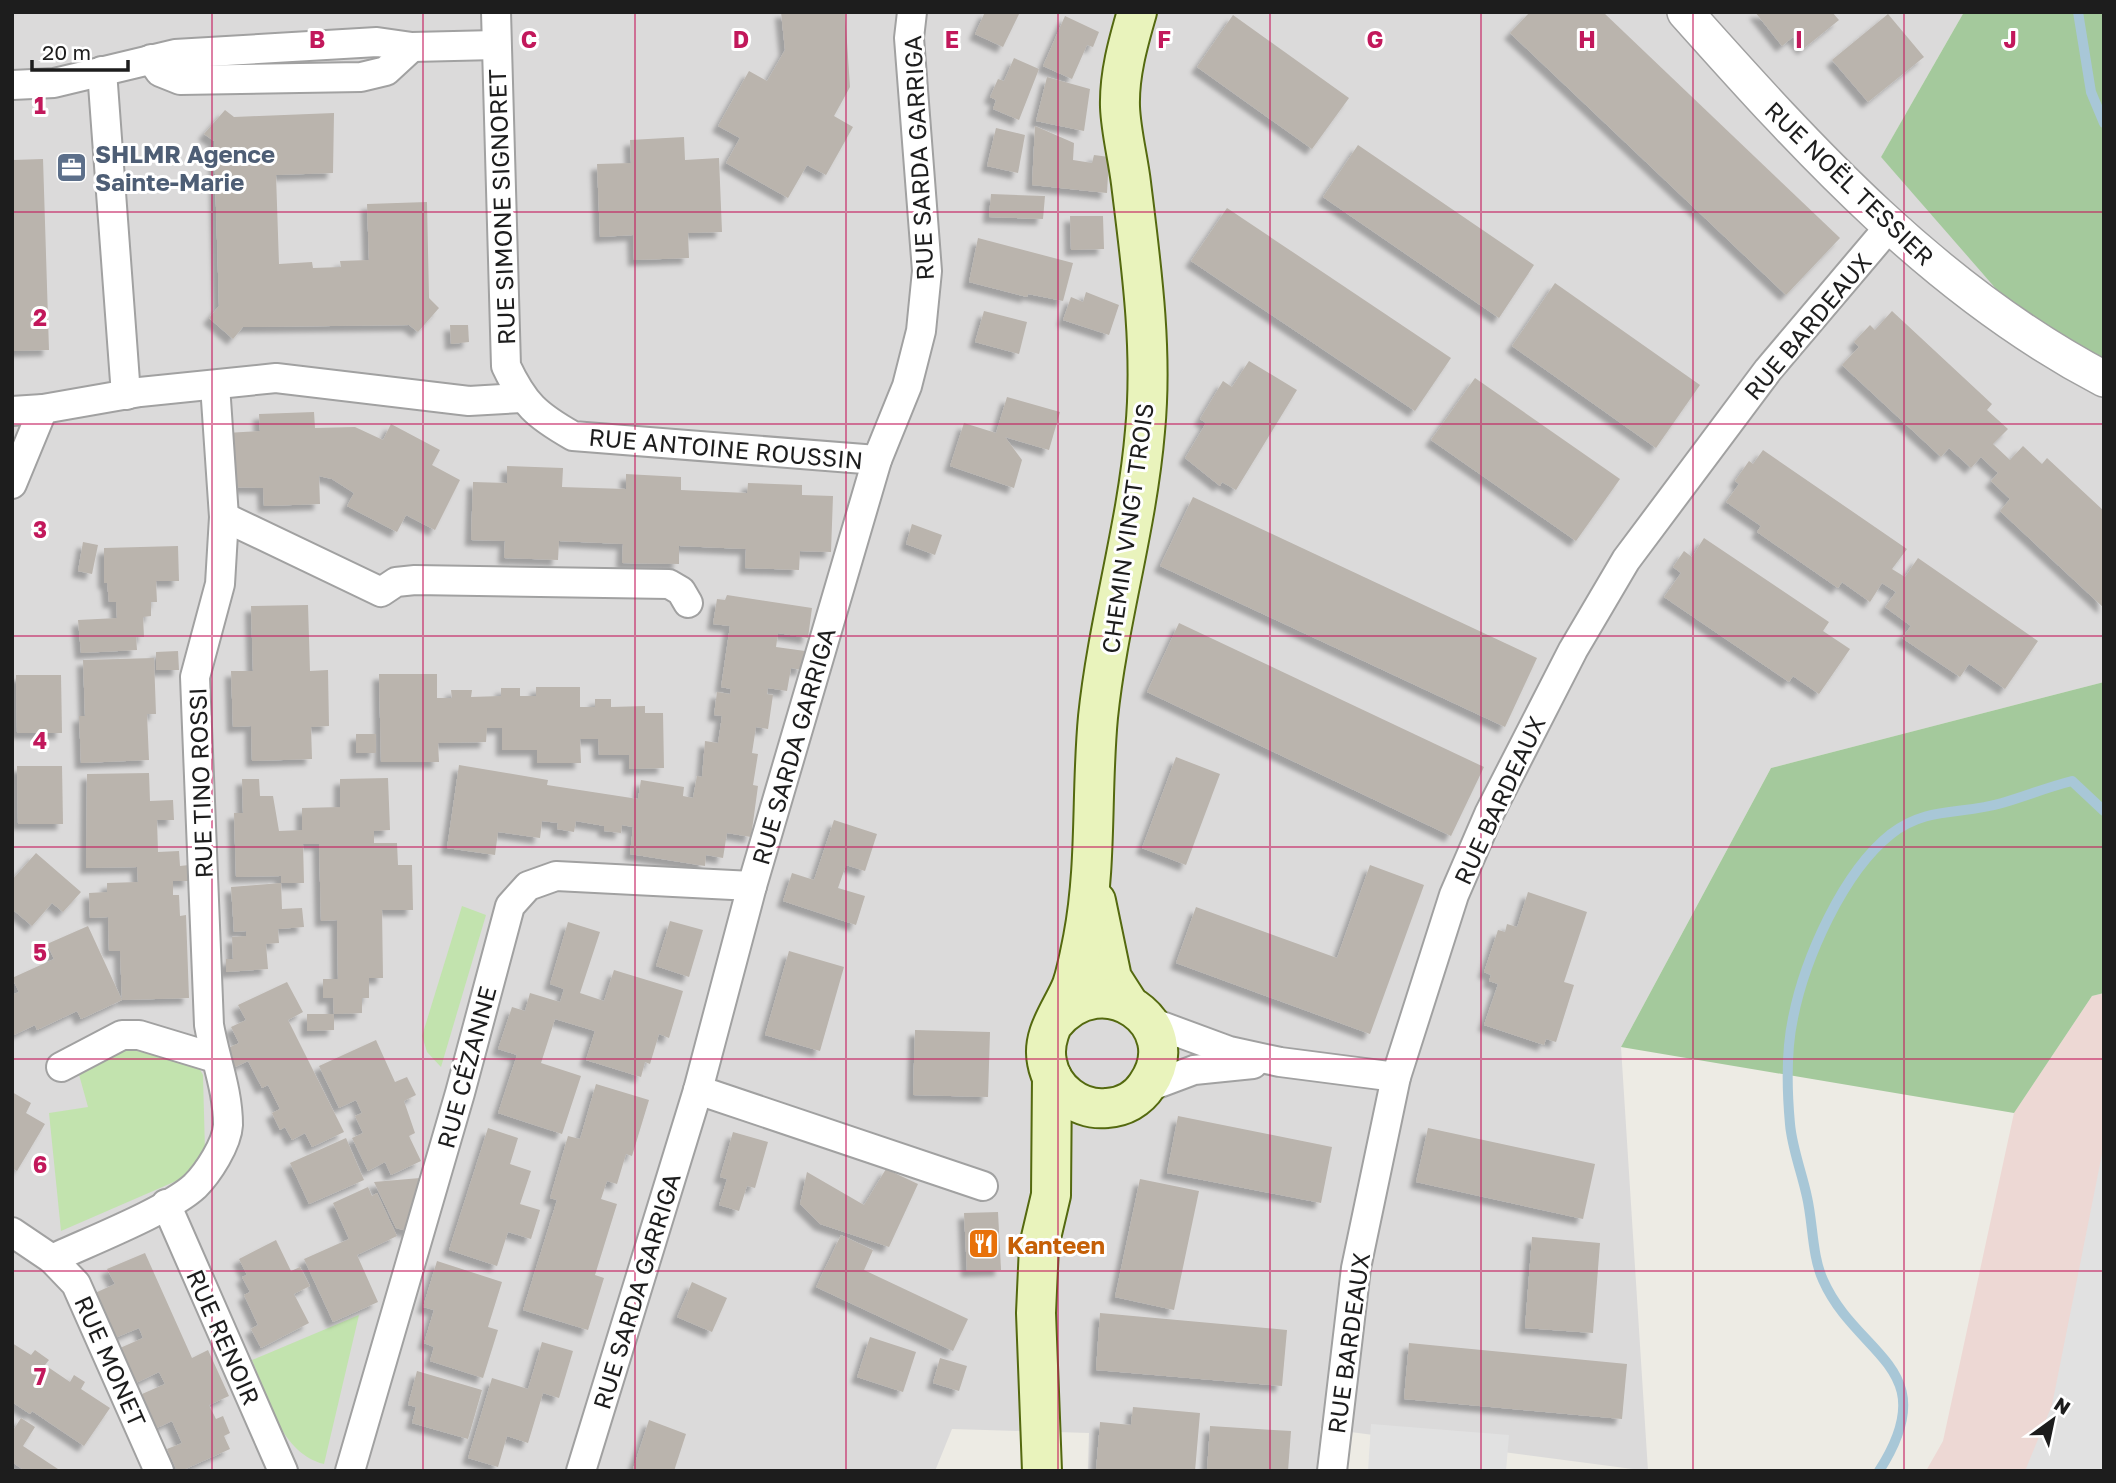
<svg xmlns="http://www.w3.org/2000/svg" width="2116" height="1483" font-family="'Golos Text',sans-serif">
  <style>
    .residential { fill: #dbdada }
    .commercial { fill: #edd8d4 }
    .grass { fill: #c2e3ae }
    .forest { fill: #a4c99c }
    .parking { fill: #e1e1e1 }
    .lines { fill: none; stroke-linecap: round; stroke-linejoin: round }
    .stream { stroke: #a8c7d7; stroke-width: 10 }
    .building { fill: #bab4ad; filter: url(#shadow) }
    .minor-casing { stroke: #a1a1a1; stroke-width: 32 }
    .tertiary-casing { stroke: #a1a1a1; stroke-width: 38 }
    .secondary-casing { stroke: #54690f; stroke-width: 42 }
    .minor { stroke: #fff; stroke-width: 28 }
    .tertiary { stroke: #fff; stroke-width: 35 }
    .secondary { stroke: #e9f3bc; stroke-width: 38 }
    .grid { fill: none; stroke: #c2185b; stroke-width: 2; stroke-opacity: 0.55 }
    .labels { text-anchor: middle; dominant-baseline: central; stroke-width: 6; stroke-linejoin: round; paint-order: stroke }
    .service-label { font-size: 24px; font-weight: bold; fill: #4e5e75; stroke: #fff; text-anchor: start }
    .street-label { font-size: 24px; fill: #1d1d1d; stroke: #fff }
    .food-label { font-size: 24px; font-weight: bold; fill: #c56008; stroke: #fff; text-anchor: start }
    .grid-label { font-size: 23px; text-anchor: middle; font-weight: bold; fill: #c2185b; stroke: #fff; stroke-width: 6; stroke-linejoin: round; paint-order: stroke }
  </style>
  <defs>
    <filter id="shadow"><feDropShadow dx="-6" dy="6" stdDeviation="2" flood-color="#0004"/></filter>
  </defs>
  <rect width="100%" height="100%" fill="#edebe4"/>
  <path class="residential" d="M12,12H1964L1881,157L2104,370V682L1771,768L1621,1047L1648,1471L1320,1428V1471H1088L1089,1433L952,1429L935,1471H12Z"/>
  <path class="commercial" d="M2104,993V1471H1926L1943,1441L2014,1113L2092,996Z"/>
  <g class="grass">
    <path d="M462,906L486,915L441,1067L427,1052L422,1036Z"/>
    <path d="M128,1049L190,1062L198,1066L203,1075L205,1152L190,1175L61,1231L49,1113L88,1107L78,1071Z"/>
    <path d="M359,1315L324,1464C280,1453 268,1397 252,1360Z"/>
  </g>
  <g class="forest">
    <path d="M1964,12H2104V370L2045,345L1881,157Z"/>
    <path d="M2104,682V993L2092,996L2014,1113L1621,1047L1771,768Z"/>
  </g>
  <g class="parking">
    <path d="M2104,1144V1471H2025L2052,1405Z"/>
    <path d="M1371,1424L1509,1435L1506,1471H1368Z"/>
  </g>
  <g class="lines">
    <g class="stream">
      <path d="M2078,12L2091,92L2104,123"/>
      <path d="M1879,1471C1946,1367 1857,1357 1823,1280C1812,1256 1813,1223 1807,1197C1802,1173 1792,1148 1790,1124C1787,1091 1786,1051 1793,1018C1805,958 1843,872 1891,834C1927,806 1961,815 2002,803C2026,796 2048,787 2072,781L2104,811"/>
    </g>
  </g>
  <g class="building">
    <path d="M781,12H845L850,87L834,116L853,127L826,175L807,165L788,198L726,163L740,138L718,126L749,71L767,81L785,50Z"/>
    <path d="M985,12H1020L1003,47L975,34Z"/>
    <path d="M1530,12H1603L1840,238L1786,295L1510,33Z"/>
    <path d="M1755,12H1832L1839,20L1803,49L1793,37L1782,46Z"/>
    <path d="M1888,14L1924,57L1868,102L1832,60Z"/>
    <path d="M1233,15L1349,98L1312,149L1197,67Z"/>
    <path d="M1065,16L1099,32L1093,47L1087,45L1072,79L1043,66Z"/>
    <path d="M1014,58L1039,69L1019,120L993,109L996,100L990,97L998,79L1004,81Z"/>
    <path d="M1047,77L1090,89L1084,131L1036,121Z"/>
    <path d="M225,110L234,117L334,113L333,173L276,175L279,264L312,262L313,268L341,267L340,261L369,260L367,204L427,202L429,298L439,308L418,332L409,325L243,327L233,339L209,318L219,306L214,141L204,134Z"/>
    <path d="M1035,126L1074,143L1073,160L1092,163L1094,155L1109,157L1107,193L1032,185Z"/>
    <path d="M996,128L1025,135L1018,173L987,166Z"/>
    <path d="M684,137L685,160L719,158L722,232L688,233L689,258L634,260L633,235L600,237L597,164L631,163L630,140Z"/>
    <path d="M1358,145L1534,265L1499,318L1323,197Z"/>
    <path d="M43,159L49,350L12,351V160Z"/>
    <path d="M991,194L1045,196L1043,219L989,217Z"/>
    <path d="M1227,208L1451,358L1415,411L1191,261Z"/>
    <path d="M1070,216H1103L1104,249L1071,250Z"/>
    <path d="M978,238L1073,263L1063,301L1028,294L1027,297L969,282Z"/>
    <path d="M1555,283L1700,385L1656,448L1512,346Z"/>
    <path d="M1086,292L1119,305L1109,335L1063,320L1071,297L1083,302Z"/>
    <path d="M984,311L1027,322L1019,354L975,342Z"/>
    <path d="M1892,311L1992,404L1987,410L2008,429L1993,444L2010,460L2023,446L2042,464L2047,458L2104,511V608L2000,511L2010,499L1991,481L1998,473L1981,457L1971,468L1949,448L1941,457L1842,365L1859,347L1854,342L1870,325L1875,330Z"/>
    <path d="M450,325H468L469,342L451,344Z"/>
    <path d="M1249,361L1297,390L1236,490L1222,482L1220,486L1185,458L1206,423L1200,419L1223,381L1232,387Z"/>
    <path d="M1475,378L1620,479L1576,541L1431,440Z"/>
    <path d="M1007,397L1060,412L1049,450L1005,437L1022,460L1014,488L950,466L964,423L996,433Z"/>
    <path d="M314,412L315,428L355,427L383,440L391,424L440,450L432,465L460,480L435,530L406,515L397,532L347,506L354,493L332,479L319,476L320,504L264,506L263,488L230,487L226,433L260,431L259,414Z"/>
    <path d="M1763,450L1907,549L1892,569L1905,577L1918,558L2038,641L2005,689L1969,664L1960,677L1902,638L1911,626L1885,607L1896,592L1882,583L1870,602L1842,582L1838,588L1757,532L1761,526L1726,502L1739,484L1735,481L1749,461L1753,464Z"/>
    <path d="M507,466L563,468L562,487L626,489V474L681,477V490L747,493L748,483L802,485V495L833,496L831,552L800,551L799,570L745,568L746,549L679,546V564L622,563L623,544L559,541L558,560L504,558L505,541L471,540L473,482L507,483Z"/>
    <path d="M1193,497L1537,658L1505,727L1160,566Z"/>
    <path d="M912,524L942,535L935,555L906,544Z"/>
    <path d="M1704,538L1829,622L1823,631L1850,649L1819,694L1793,676L1789,682L1664,597L1681,573L1673,567L1684,551L1692,557Z"/>
    <path d="M83,542L98,545L92,574L78,571Z"/>
    <path d="M178,546L179,581H156L157,602H151V616L143,617L144,637H136L137,650L81,653L78,620L117,618L116,602H109L107,583H104V548Z"/>
    <path d="M727,595L812,608L808,638L778,633L776,647L805,651L802,670L791,668L787,691L768,688L767,694L773,695L768,729L756,727L752,753L758,754L753,785L758,786L751,837L727,833L723,858L706,855L705,866L630,854L633,827L622,825L621,833L604,831V826L576,821L574,832L557,829L558,823L542,821L540,838L498,832L495,855L447,848L459,765L548,780L547,785L638,799L641,780L684,787L683,796L693,798L697,776L702,777L705,741L718,743L722,716L714,715L717,692L730,694L731,689L721,687L730,626L713,624L717,599L725,600Z"/>
    <path d="M308,605L310,671L328,670L329,726L311,727L312,759L252,761L251,726L233,727L231,671H253L251,606Z"/>
    <path d="M1179,623L1484,767L1451,836L1147,692Z"/>
    <path d="M178,651L179,670H156V652Z"/>
    <path d="M154,658L156,714H147L149,760L81,763L79,716H85L83,660Z"/>
    <path d="M379,674H437V698H452L451,690H472L471,697L501,696V688H520V696H536V687H580V707H595V699H611V707L645,706V713H663L664,768L629,769V755H599L598,739H580L581,763H537V750H502V728H487L486,742L438,743L439,762H381Z"/>
    <path d="M16,675H61L62,733H17Z"/>
    <rect x="356" y="734" width="20" height="19"/>
    <path d="M1176,757L1220,774L1186,865L1142,848Z"/>
    <path d="M17,766H62L63,824H18Z"/>
    <path d="M149,773L150,801L173,800L174,820H157L158,852L179,851L180,866L189,865L190,881H173V895H179L180,916L186,915L189,998L122,1000L120,951H109L108,917L90,918L89,893L107,892V883L138,882L137,867L86,868L87,774Z"/>
    <path d="M388,778L390,830L374,831V843H397L398,865H412L413,910H382L383,978H369V998H362V1013L334,1014L333,998H323V979H338L337,920L321,921L319,844H303L304,883H281V876L236,877L234,813H243L242,779H259L260,796H273L279,831L302,830V808L340,807V779Z"/>
    <path d="M834,820L877,834L865,871L846,865L838,888L865,896L856,925L783,901L792,873L814,880Z"/>
    <path d="M36,853L81,892L63,912L52,903L32,926L12,909V880Z"/>
    <path d="M1370,865L1424,885L1370,1034L1176,963L1196,907L1337,958Z"/>
    <path d="M281,883L282,909L302,908L304,927L278,929L279,943L266,944L268,969L226,972V959H233L232,937L246,936V931L234,932L231,887Z"/>
    <path d="M1528,892L1587,912L1564,982L1574,985L1556,1042L1546,1039L1544,1045L1484,1025L1498,984L1489,981L1491,975L1484,972L1498,930L1505,932L1507,924L1517,927Z"/>
    <path d="M670,921L703,930L689,977L656,966Z"/>
    <path d="M568,922L600,932L580,993L604,1001L614,970L683,991L669,1038L659,1034L650,1064L645,1062L641,1077L586,1060L595,1031L555,1019L541,1063L581,1076L562,1134L498,1113L517,1055L498,1049L512,1007L525,1011L530,993L560,1002L564,989L550,984Z"/>
    <path d="M88,926L122,1000L81,1019L77,1011L37,1030L35,1025L12,1036V995L19,992L12,978L54,959L47,944Z"/>
    <path d="M789,951L844,967L820,1051L765,1035Z"/>
    <path d="M287,982L303,1012L288,1020L344,1132L312,1147L305,1133L292,1140L285,1127L280,1130L272,1113L280,1109L268,1085L262,1088L248,1061L233,1068L224,1050L239,1043L231,1027L246,1020L238,1005Z"/>
    <path d="M307,1014H334V1030L307,1031Z"/>
    <path d="M915,1030L990,1032L988,1097L913,1095Z"/>
    <path d="M376,1040L395,1082L407,1077L416,1095L404,1101L415,1133L409,1136L421,1161L391,1175L385,1162L368,1171L352,1138L363,1133L355,1116L362,1113L356,1100L339,1108L319,1066Z"/>
    <path d="M596,1084L649,1100L632,1156L626,1154L617,1184L607,1181L601,1199L617,1204L595,1275L604,1278L588,1330L523,1310L557,1200L550,1198L568,1136L580,1139Z"/>
    <path d="M12,1092L31,1103L26,1113L45,1124L17,1171L12,1168Z"/>
    <path d="M1178,1116L1332,1147L1321,1203L1167,1173Z"/>
    <path d="M488,1128L518,1138L510,1164L531,1171L520,1204L540,1210L531,1239L508,1232L497,1266L449,1250Z"/>
    <path d="M1428,1128L1595,1164L1583,1219L1416,1182Z"/>
    <path d="M733,1132L768,1142L755,1188L747,1186L739,1211L719,1205L727,1179L720,1177Z"/>
    <path d="M346,1138L364,1180L309,1204L290,1163Z"/>
    <path d="M886,1169L918,1184L889,1247L820,1224L800,1204L807,1172L864,1205Z"/>
    <path d="M420,1178L421,1200L411,1232L396,1228L374,1182Z"/>
    <path d="M1140,1179L1199,1191L1174,1310L1115,1297Z"/>
    <path d="M368,1187L372,1196L377,1193L397,1236L357,1255L378,1302L333,1322L304,1259L349,1239L333,1203Z"/>
    <path d="M998,1212L1001,1270L967,1271L964,1213Z"/>
    <path d="M841,1235L873,1250L864,1270L968,1319L953,1351L816,1287Z"/>
    <path d="M1532,1237L1600,1243L1593,1333L1525,1328Z"/>
    <path d="M276,1240L291,1271L300,1267L310,1286L294,1294L309,1323L261,1348L251,1329L258,1325L244,1295L250,1292L242,1277L247,1275L239,1259Z"/>
    <path d="M145,1253L192,1358L208,1350L229,1396L209,1405L216,1419L223,1416L230,1433L224,1436L230,1449L181,1471H177L167,1449L182,1443L172,1421L157,1428L142,1394L165,1384L159,1372L136,1383L120,1348L143,1338L139,1328L115,1338L95,1293L115,1284L107,1269Z"/>
    <path d="M437,1261L502,1282L488,1327L498,1330L483,1378L430,1361L434,1347L424,1343L434,1310L423,1307Z"/>
    <path d="M692,1282L727,1298L712,1332L677,1317Z"/>
    <path d="M1100,1313L1287,1330L1282,1386L1096,1370Z"/>
    <path d="M870,1337L916,1352L903,1392L857,1377Z"/>
    <path d="M542,1342L573,1351L559,1398L543,1393L528,1443L507,1436L498,1467L468,1458L492,1378L528,1389Z"/>
    <path d="M12,1343L31,1355L35,1350L49,1360L45,1365L70,1382L74,1375L85,1382L81,1389L110,1408L84,1446L32,1411L30,1414L12,1402Z"/>
    <path d="M1409,1343L1627,1364L1622,1419L1404,1399Z"/>
    <path d="M940,1358L967,1366L959,1391L933,1383Z"/>
    <path d="M417,1371L482,1390L468,1439L412,1423L416,1407L408,1405Z"/>
    <path d="M1133,1407L1200,1413L1195,1471H1096L1100,1422L1131,1425Z"/>
    <path d="M21,1418L35,1427L23,1446L61,1471H25L12,1462V1432Z"/>
    <path d="M649,1420L686,1434L674,1471L633,1469Z"/>
    <path d="M1210,1426L1291,1431L1288,1471H1207Z"/>
  </g>
  <g class="lines">
    <defs>
      <g id="minor">
        <path d="M496,12L506,366C524,404 536,415 573,436L877,460"/>
        <path d="M151,59L160,72L180,80L361,77L386,71L412,47"/>
        <path d="M102,71L126,395"/>
        <path d="M12,85L54,83L175,54L377,42L412,47L496,45"/>
        <path d="M12,411L43,409L140,392L276,378L469,401L521,398"/>
        <path d="M12,484L43,409"/>
        <path d="M224,517L381,592L396,582L415,580L669,584L681,591L688,603"/>
        <path d="M1148,1021L1229,1051L1280,1062L1396,1077"/>
        <path d="M61,1067L122,1035H139L215,1058"/>
        <path d="M1146,1088L1194,1070L1253,1064"/>
        <path d="M698,1090L983,1186"/>
        <path d="M166,1204L283,1471"/>
        <path d="M12,1232L52,1259L76,1284L159,1471"/>
        <path d="M52,1259C88,1242 168,1211 195,1186C208,1173 227,1144 228,1125C228,1090 215,1059 209,1025L195,677L220,584L224,517L215,385"/>
        <path d="M350,1471L460,1093L510,906L528,886L556,876L752,886"/>
        <path d="M581,1471L698,1090L752,886L877,460L907,386L921,331L927,271L909,38L912,12"/>
        <path d="M1332,1471L1356,1268L1396,1077L1454,895L1489,814L1573,650L1626,560L1768,370L1889,227"/>
      </g>
      <path id="tertiary" d="M1685,12C1809,151 1936,291 2104,379"/>
      <g id="secondary">
        <path d="M1096,901L1112,978L1128,1003"/>
        <path d="M1053,1024C1103,962 1189,1025 1147,1085C1138,1099 1123,1107 1107,1108C1079,1111 1052,1090 1047,1062C1041,1034 1062,1010 1072,985C1077,970 1080,953 1083,938C1097,865 1091,791 1098,717C1108,621 1137,527 1145,431C1153,349 1141,264 1131,183C1128,158 1121,132 1120,107C1119,75 1128,43 1137,12"/>
        <path d="M1042,1471L1036,1313L1039,1246L1051,1195L1052,1077"/>
      </g>
    </defs>
    <use href="#minor" class="minor-casing"/>
    <use href="#tertiary" class="tertiary-casing"/>
    <use href="#secondary" class="secondary-casing"/>
    <use href="#minor" class="minor"/>
    <use href="#tertiary" class="tertiary"/>
    <use href="#secondary" class="secondary"/>
  </g>
  <path class="grid" d="M212,12V1471M423,12V1471M635,12V1471M846,12V1471M1058,12V1471M1270,12V1471M1481,12V1471M1693,12V1471M1904,12V1471M12,212H2104M12,424H2104M12,636H2104M12,847H2104M12,1059H2104M12,1271H2104"/>
  <defs>
    <symbol id="office-square" viewBox="-11 -11 22 22"><rect x="-9" y="-9" width="18" height="18" rx="4" fill="#5c6f8a" stroke="#fff"/><path d="M-6-3h4V-5.5h4V-3h4V5H-6ZM-1-4.5V-3h2v-1.5ZM-6 0V1H6V0Z" fill="#fff"/></symbol>
    <symbol id="restaurant-square" viewBox="-11 -11 22 22"><rect x="-9" y="-9" width="18" height="18" rx="4" fill="#e8710a" stroke="#fff"/><path d="M-5-6h1v4h1v-4h1v4h1v-4h1v5L-1.5 .5V6h-2V.5L-5-1ZM5-6V6H3V1.5H1.5Q1.5-4 5-6Z" fill="#fff"/></symbol>
  </defs>
  <g fill-rule="evenodd">
    <use href="#office-square" x="54" y="150" width="35" height="35"/>
    <use href="#restaurant-square" x="966" y="1226" width="35" height="35"/>
  </g>
  <g class="labels">
    <g class="service-label">
      <text x="95" y="153">SHLMR Agence<tspan x="95" dy="28">Sainte-Marie</tspan></text>
    </g>
    <g class="street-label">
      <text transform="translate(918 158) rotate(-93)">RUE SARDA GARRIGA</text>
      <text transform="translate(1850 183) rotate(44)">RUE NOËL TESSIER</text>
      <text transform="translate(501 207) rotate(-92)">RUE SIMONE SIGNORET</text>
      <text transform="translate(1807 326) rotate(-50)">RUE BARDEAUX</text>
      <text transform="translate(726 448) rotate(5)">RUE ANTOINE ROUSSIN</text>
      <text transform="translate(1127 528) rotate(-82)">CHEMIN VINGT TROIS</text>
      <text transform="translate(793 746) rotate(-74)">RUE SARDA GARRIGA</text>
      <text transform="translate(200 783) rotate(-92)">RUE TINO ROSSI</text>
      <text transform="translate(1499 800) rotate(-65)">RUE BARDEAUX</text>
      <text transform="translate(466 1067) rotate(-75)">RUE CÉZANNE</text>
      <text transform="translate(636 1291) rotate(-73)">RUE SARDA GARRIGA</text>
      <text transform="translate(224 1337) rotate(66)">RUE RENOIR</text>
      <text transform="translate(1348 1343) rotate(-82)">RUE BARDEAUX</text>
      <text transform="translate(111 1361) rotate(66)">RUE MONET</text>
    </g>
    <g class="food-label">
      <text x="1007" y="1244">Kanteen</text>
    </g>
  </g>
  <g class="grid-label">
    <text x="317" y="48">B</text>
    <text x="529" y="48">C</text>
    <text x="741" y="48">D</text>
    <text x="952" y="48">E</text>
    <text x="1164" y="48">F</text>
    <text x="1375" y="48">G</text>
    <text x="1587" y="48">H</text>
    <text x="1799" y="48">I</text>
    <text x="2010" y="48">J</text>
    <text x="40" y="114">1</text>
    <text x="40" y="326">2</text>
    <text x="40" y="538">3</text>
    <text x="40" y="749">4</text>
    <text x="40" y="961">5</text>
    <text x="40" y="1173">6</text>
    <text x="40" y="1385">7</text>
  </g>
  <rect width="2116" height="1483" fill="none" stroke="#1d1d1d" stroke-width="28"/>
  <g transform="translate(2053 1420) rotate(33)" stroke="#ffffff" stroke-width="5" paint-order="stroke">
  <path d="M0-5L12 26L0 18L-12 26Z" fill="#1d1d1d"/>
  <text y="-10" font-size="19" font-weight="bold" text-anchor="middle" fill="#1d1d1d">N</text>
  </g>
  <path d="M32 60v10h96v-10" fill="none" stroke="#1d1d1d" stroke-width="3.5"/>
  <text x="42" y="60" font-size="21" fill="#1d1d1d" stroke="#ffffff" stroke-width="5" paint-order="stroke">20 m</text>
</svg>
